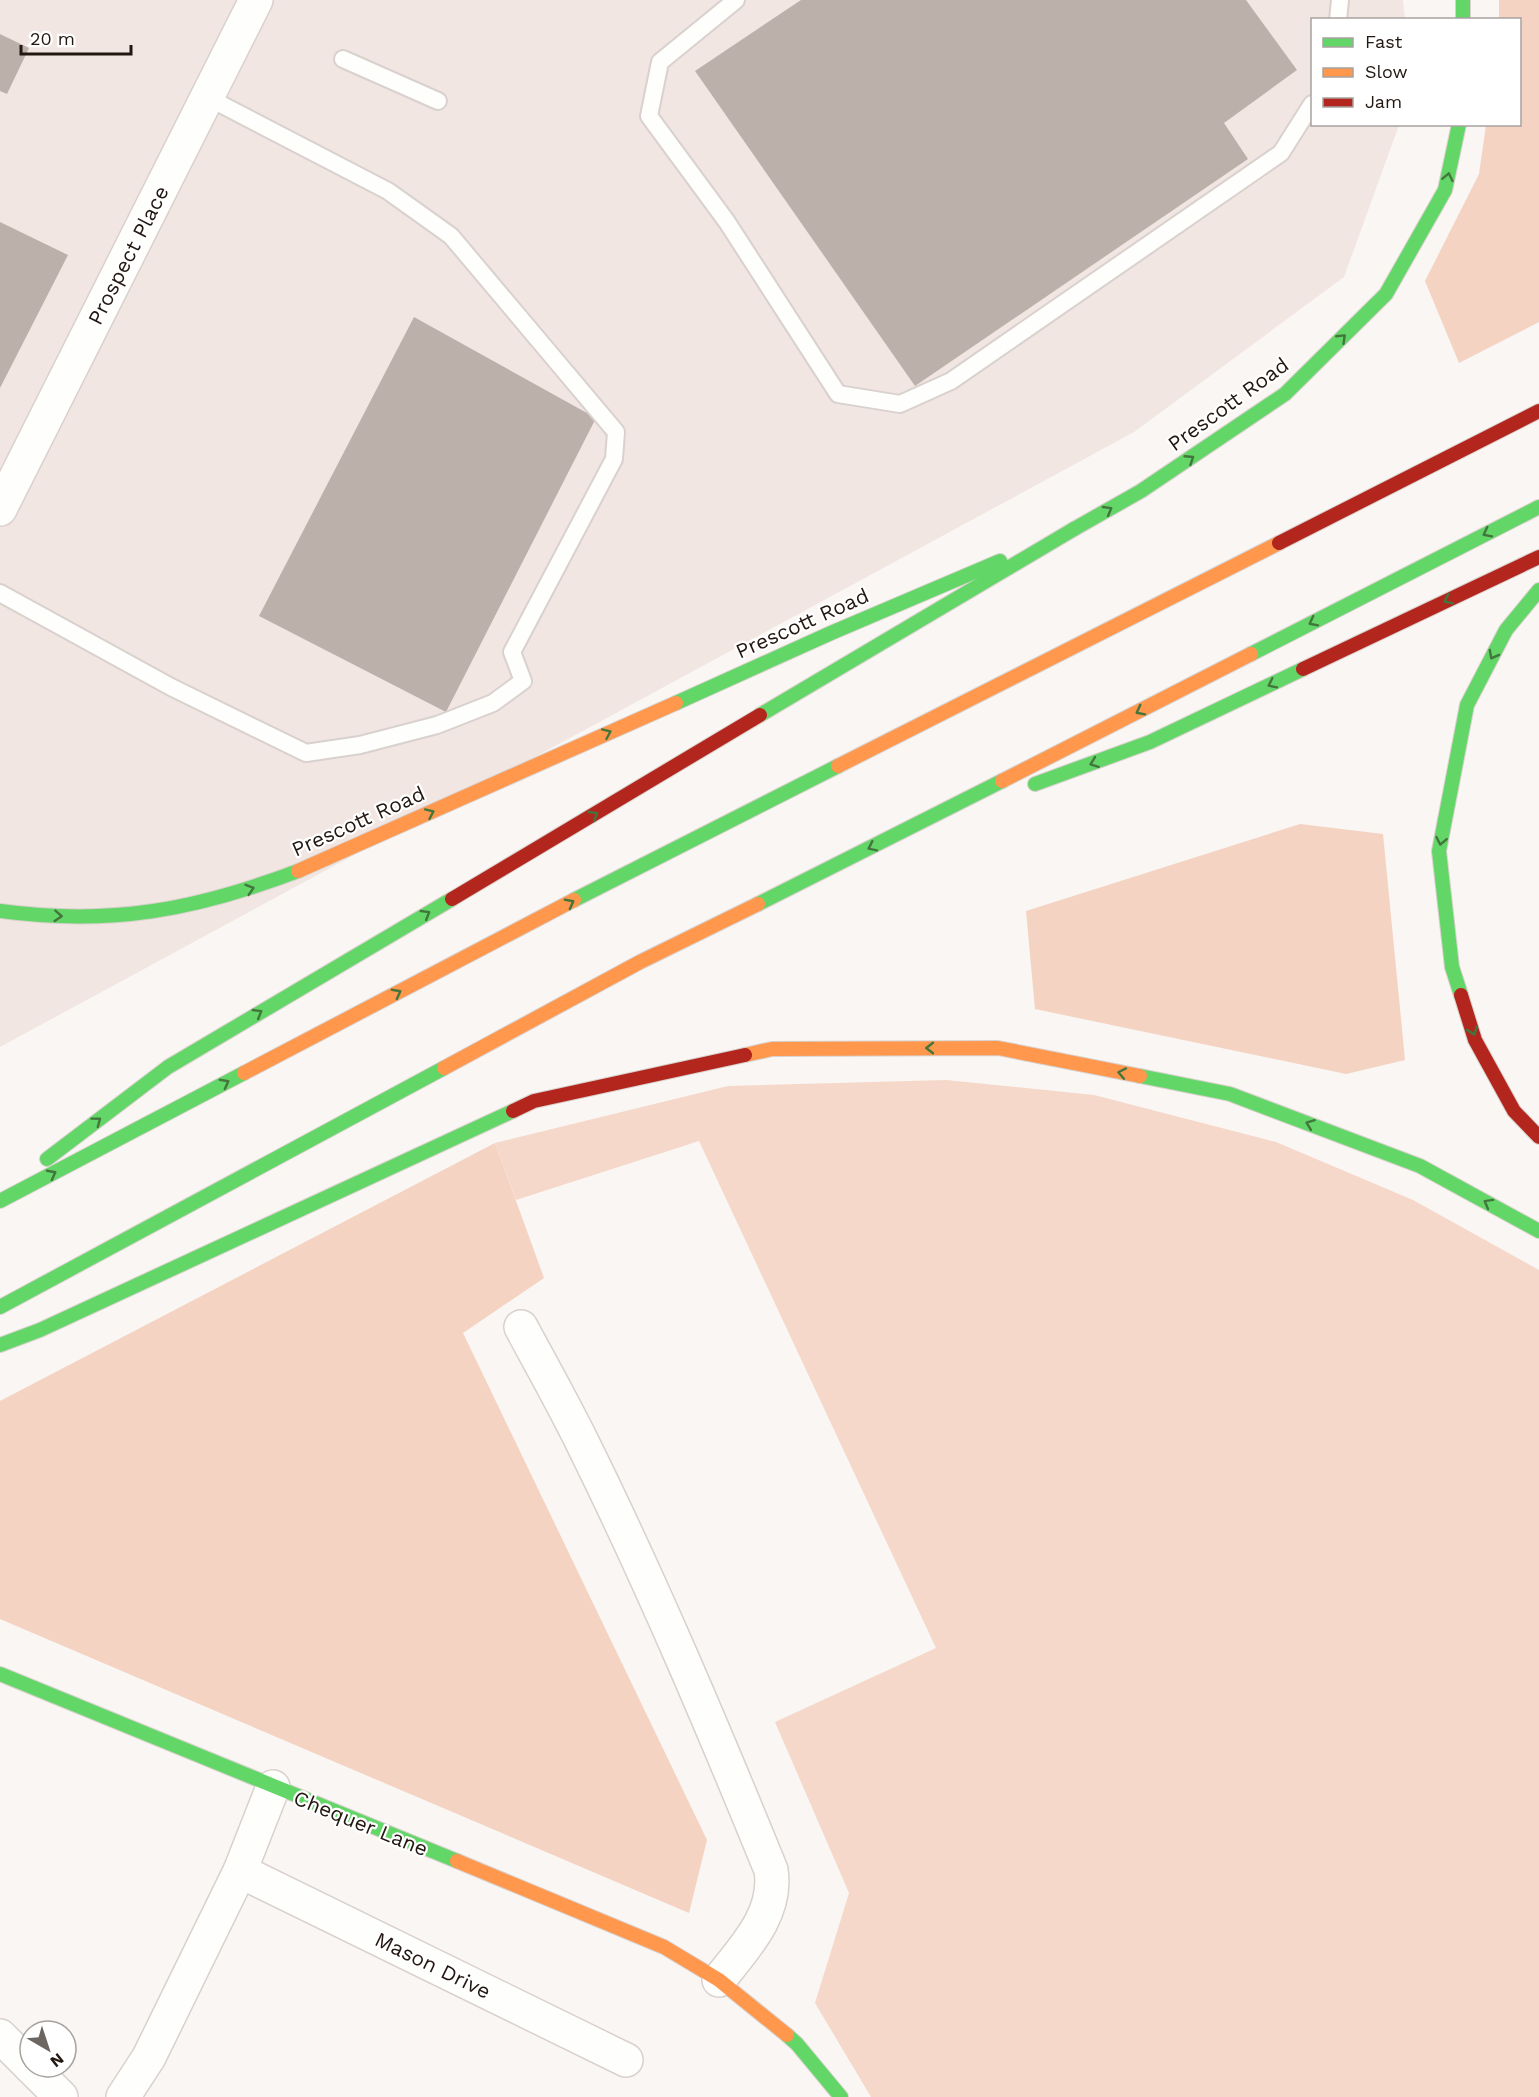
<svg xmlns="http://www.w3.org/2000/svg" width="1539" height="2097" font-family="'Work Sans',sans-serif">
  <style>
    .built { fill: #f1e6e1 }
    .green { fill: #f5d8c9 }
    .forest { fill: #f4d3c2 }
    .building { fill: #bcb1aa }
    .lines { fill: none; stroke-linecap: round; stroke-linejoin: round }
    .lane-casing { stroke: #d9d1cd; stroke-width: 20 }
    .street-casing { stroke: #d9d1cd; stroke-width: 36 }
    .fast-casing { stroke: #d9d1cd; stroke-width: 16 }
    .slow-casing { stroke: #d9d1cd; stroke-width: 16 }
    .jam-casing { stroke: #d9d1cd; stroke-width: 16 }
    .lane { stroke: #fefefd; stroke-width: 16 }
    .street { stroke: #fefefd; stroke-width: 33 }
    .fast { stroke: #63d668; stroke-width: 14 }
    .slow { stroke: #ff974d; stroke-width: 14 }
    .jam { stroke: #b3261e; stroke-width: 14 }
    .oneway { stroke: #42763c }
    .labels { text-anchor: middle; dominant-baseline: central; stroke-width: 4.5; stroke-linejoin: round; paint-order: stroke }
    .street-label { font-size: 21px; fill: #221711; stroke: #fff }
  </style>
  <rect width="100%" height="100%" fill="#f9f6f3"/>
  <path class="built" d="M0,0H1403L1405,19L1312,20V124L1399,125L1344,277L1134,432L0,1047Z"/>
  <path class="green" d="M946,1080L1094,1095L1276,1142L1413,1200L1539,1270V2097H871L815,2003L849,1893L775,1722L936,1648L699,1141L516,1200L495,1143L728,1086Z"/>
  <g class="forest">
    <path d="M1499,0H1539V322L1459,363L1425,281L1479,174L1486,125L1520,124V20L1499,19Z"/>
    <path d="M1300,824L1383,834L1405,1060L1346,1074L1035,1009L1026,911Z"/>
    <path d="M495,1143L544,1278L463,1333L707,1840L689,1913L0,1619V1401Z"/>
  </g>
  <g class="building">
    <path d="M801,0H1246L1297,70L1224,123L1248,159L915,386L695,71Z"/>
    <path d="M0,34L29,48L7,94L0,91Z"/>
    <path d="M0,222L68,255L0,388Z"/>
    <path d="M414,317L596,418L446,712L259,616Z"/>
  </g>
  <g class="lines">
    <defs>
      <g id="lane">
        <path d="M736,0L660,62L649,116L727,222L838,394L900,404L951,381L1281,153L1312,104"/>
        <path d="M1338,20L1340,0"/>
        <path d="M343,59L438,101"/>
        <path d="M0,593L171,687L306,753L360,745L437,725L493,703L523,681L512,652L614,459L616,432L451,236L388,191L207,97"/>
      </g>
      <g id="street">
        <path d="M0,509L256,0"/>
        <path d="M521,1327C543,1368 565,1407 585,1448C653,1586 713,1728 771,1870C778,1914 744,1948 719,1980"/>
        <path d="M240,1871L626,2060"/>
        <path d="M0,2036L30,2066"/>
        <path d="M31,2067L61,2097"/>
        <path d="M123,2097L149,2057L240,1871L273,1787"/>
      </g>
      <g id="fast">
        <path d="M1463,0V20"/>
        <path d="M1074,529L1141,491L1285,394L1386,294L1445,190L1459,124"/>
        <path d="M1251,654L1539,507"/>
        <path d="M676,703L831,633L1000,561"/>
        <path d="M760,715L1074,529"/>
        <path d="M1035,784L1150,742L1303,669"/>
        <path d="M574,900L838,766"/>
        <path d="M758,904L1002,781"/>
        <path d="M0,911C110,926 195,910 298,871"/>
        <path d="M1461,995L1452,967L1439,851L1467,705L1506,630L1539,590"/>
        <path d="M1140,1076L1230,1094L1420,1166L1539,1231"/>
        <path d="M47,1159L168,1067L452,899"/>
        <path d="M0,1201L244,1073"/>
        <path d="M0,1307L444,1068"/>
        <path d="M0,1345L40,1330L513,1111"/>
        <path d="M0,1674L457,1861"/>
        <path d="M787,2035L797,2044L841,2097"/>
      </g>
      <g id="slow">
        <path d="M838,766L1279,543"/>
        <path d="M1002,781L1251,654"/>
        <path d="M298,871L676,703"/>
        <path d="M745,1055L772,1049L998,1048L1140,1076"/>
        <path d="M444,1068L640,962L758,904"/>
        <path d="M244,1073L574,900"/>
        <path d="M457,1861L664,1947L719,1980L787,2035"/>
      </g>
      <g id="jam">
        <path d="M1279,543L1539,411"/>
        <path d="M1303,669L1539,557"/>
        <path d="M452,899L760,715"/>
        <path d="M1461,995L1475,1040L1514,1111L1539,1137"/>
        <path d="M513,1111L534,1101L745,1055"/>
      </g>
    </defs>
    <use href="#lane" class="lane-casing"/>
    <use href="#street" class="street-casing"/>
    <use href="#fast" class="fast-casing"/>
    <use href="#slow" class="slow-casing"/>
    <use href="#jam" class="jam-casing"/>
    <use href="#lane" class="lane"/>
    <use href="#street" class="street"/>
    <use href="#fast" class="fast"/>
    <use href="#slow" class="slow"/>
    <use href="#jam" class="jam"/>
  </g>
  <defs><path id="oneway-chevron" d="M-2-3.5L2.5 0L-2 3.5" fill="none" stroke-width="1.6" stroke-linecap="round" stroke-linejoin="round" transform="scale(1.5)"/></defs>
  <g class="oneway">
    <use href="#oneway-chevron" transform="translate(1448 177) rotate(-78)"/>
    <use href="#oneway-chevron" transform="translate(1342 338) rotate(-44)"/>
    <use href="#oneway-chevron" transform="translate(1190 459) rotate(-33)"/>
    <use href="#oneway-chevron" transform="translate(1108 510) rotate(-30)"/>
    <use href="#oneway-chevron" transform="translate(1487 533) rotate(153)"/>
    <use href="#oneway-chevron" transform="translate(1448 600) rotate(154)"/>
    <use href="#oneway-chevron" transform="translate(1313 622) rotate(153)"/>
    <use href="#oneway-chevron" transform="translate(1493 655) rotate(118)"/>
    <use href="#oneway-chevron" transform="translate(1272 684) rotate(154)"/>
    <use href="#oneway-chevron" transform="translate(1140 711) rotate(153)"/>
    <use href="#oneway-chevron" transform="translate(607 733) rotate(-24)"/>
    <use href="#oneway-chevron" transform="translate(1094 763) rotate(160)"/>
    <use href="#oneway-chevron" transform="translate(430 813) rotate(-24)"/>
    <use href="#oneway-chevron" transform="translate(594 815) rotate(-31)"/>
    <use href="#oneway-chevron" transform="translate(1441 841) rotate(101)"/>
    <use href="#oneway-chevron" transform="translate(872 847) rotate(154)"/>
    <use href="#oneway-chevron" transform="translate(250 889) rotate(-17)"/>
    <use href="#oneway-chevron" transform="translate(570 903) rotate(-28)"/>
    <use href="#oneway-chevron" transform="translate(426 914) rotate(-31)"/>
    <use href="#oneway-chevron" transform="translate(58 916) rotate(4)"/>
    <use href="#oneway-chevron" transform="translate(397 993) rotate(-28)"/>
    <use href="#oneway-chevron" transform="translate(258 1013) rotate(-31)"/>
    <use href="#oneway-chevron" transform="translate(1473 1031) rotate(71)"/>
    <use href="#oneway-chevron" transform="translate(930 1048) rotate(180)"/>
    <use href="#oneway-chevron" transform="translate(1122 1073) rotate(-169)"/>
    <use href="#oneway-chevron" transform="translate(225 1083) rotate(-28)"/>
    <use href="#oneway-chevron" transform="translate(97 1121) rotate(-37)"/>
    <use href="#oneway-chevron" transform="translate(1310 1124) rotate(-159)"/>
    <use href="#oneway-chevron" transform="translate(52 1174) rotate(-28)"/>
    <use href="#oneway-chevron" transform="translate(1488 1203) rotate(-151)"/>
  </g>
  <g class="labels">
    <g class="street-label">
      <text transform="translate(128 255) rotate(-63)">Prospect Place</text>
      <text transform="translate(1228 404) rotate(-36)">Prescott Road</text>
      <text transform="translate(802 623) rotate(-24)">Prescott Road</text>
      <text transform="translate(358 821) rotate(-24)">Prescott Road</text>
      <text transform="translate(361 1823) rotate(22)">Chequer Lane</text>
      <text transform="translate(433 1965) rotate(26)">Mason Drive</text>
    </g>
  </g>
  <rect x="1311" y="18" width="210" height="108" fill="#ffffff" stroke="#a7a2a0" stroke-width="1.5"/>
  <rect x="1323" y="38" width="30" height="9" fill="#63d668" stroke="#a7a2a0" stroke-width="1.5"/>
  <text x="1365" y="48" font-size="18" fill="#221711">Fast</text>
  <rect x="1323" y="68" width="30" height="9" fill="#ff974d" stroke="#a7a2a0" stroke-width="1.5"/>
  <text x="1365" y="78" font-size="18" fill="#221711">Slow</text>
  <rect x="1323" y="98" width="30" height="9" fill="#b3261e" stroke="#a7a2a0" stroke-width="1.5"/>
  <text x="1365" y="108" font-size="18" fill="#221711">Jam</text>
  <g transform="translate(48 2049) rotate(141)"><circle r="28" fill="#ffffff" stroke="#a7a2a0" stroke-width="1.5"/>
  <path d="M0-4.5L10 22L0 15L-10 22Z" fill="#6d6560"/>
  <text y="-9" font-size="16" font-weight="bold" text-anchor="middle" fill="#221711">N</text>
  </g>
  <path d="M21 45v9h110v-9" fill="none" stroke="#221711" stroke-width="3"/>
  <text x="30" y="45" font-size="18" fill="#221711" stroke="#ffffff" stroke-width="4.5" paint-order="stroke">20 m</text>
</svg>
